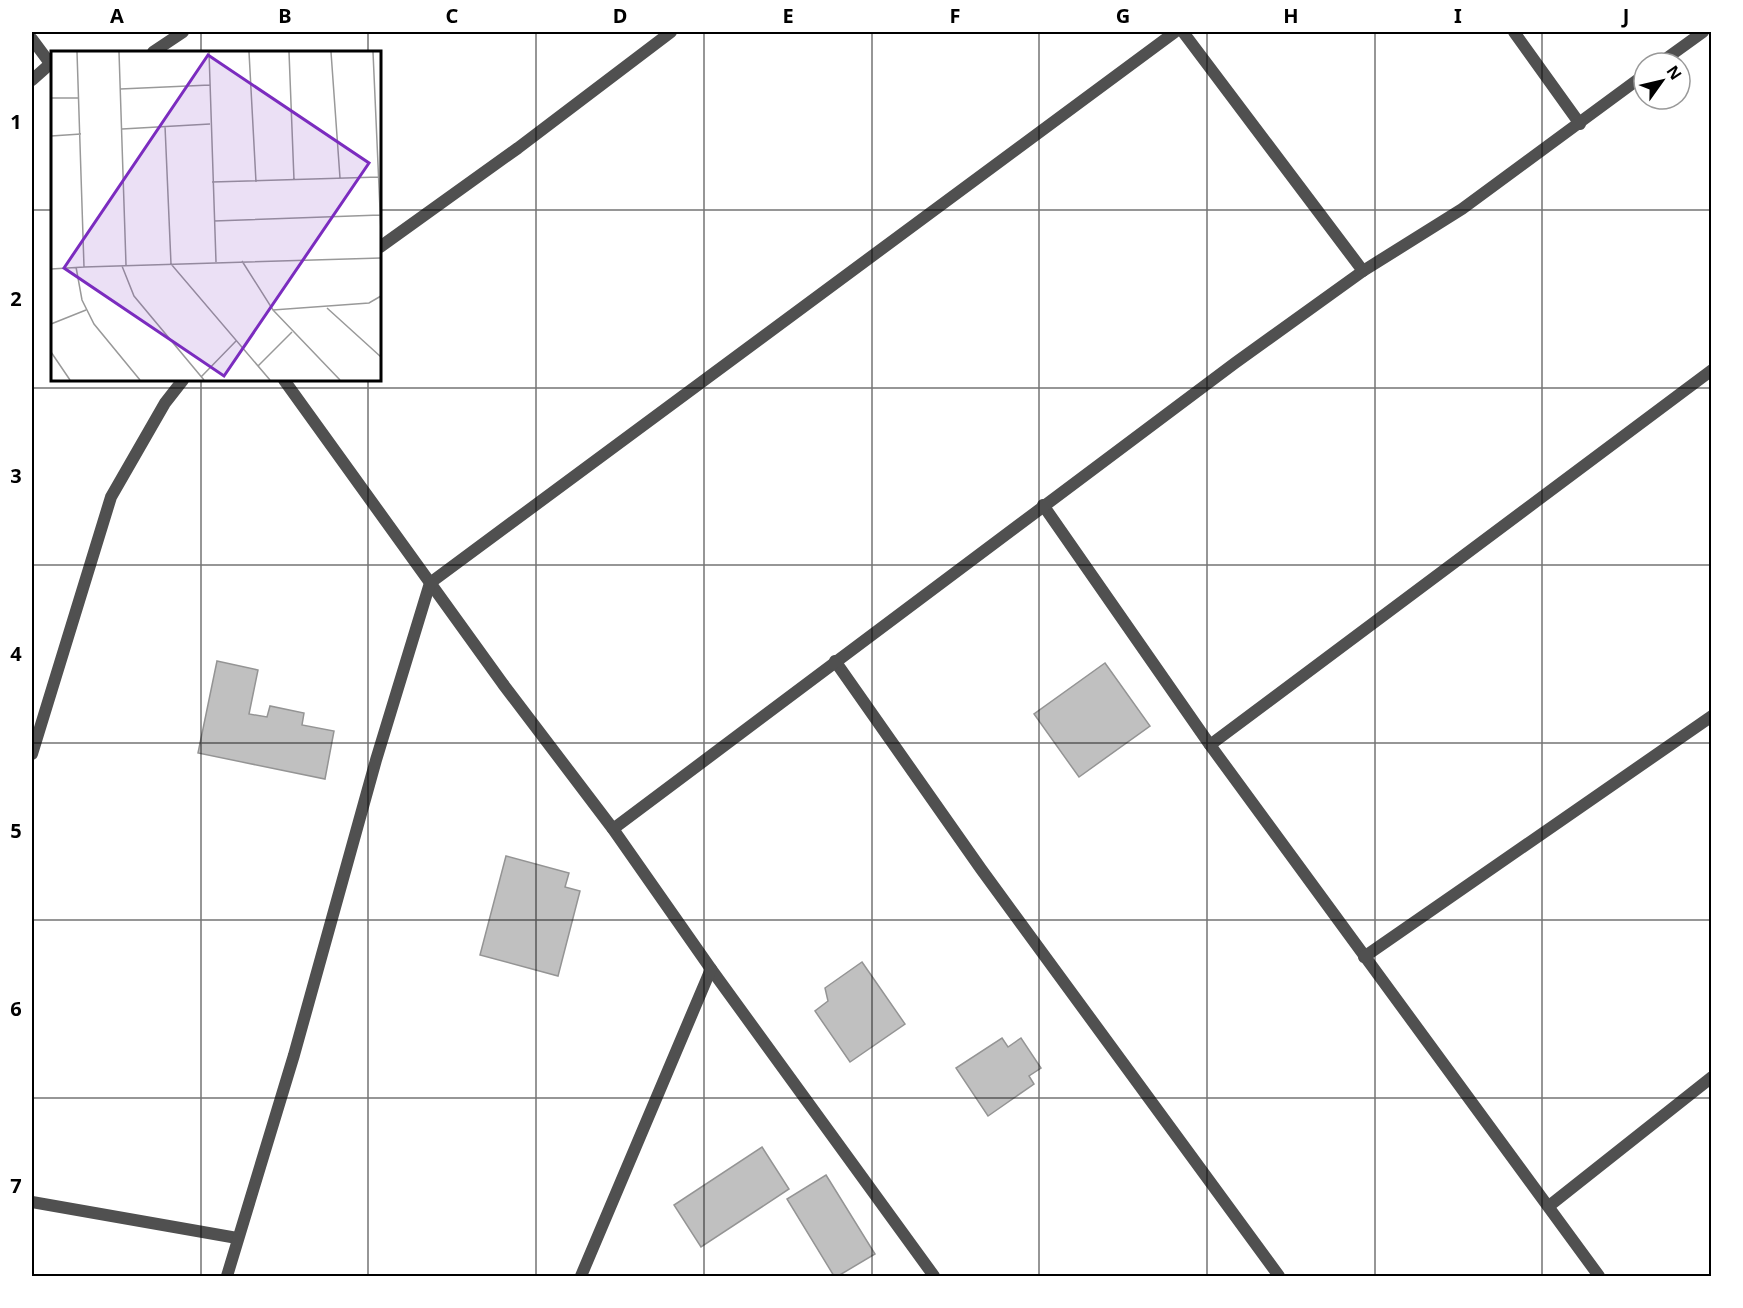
<svg xmlns="http://www.w3.org/2000/svg" width="1743" height="1308" font-family="'Noto Sans',sans-serif">
  <style>
    .building { fill: #c0c0c0; stroke: #949494; stroke-width: 1.5 }
    .lines { fill: none; stroke-linecap: round; stroke-linejoin: round }
    .street { stroke: #505050; stroke-width: 12 }
    .grid { fill: none; stroke: #000; stroke-width: 1.5; stroke-opacity: 0.55 }
    .inset-road { fill: none; stroke: #999; stroke-width: 1.5 }
    .view { fill: #7b2cbf; fill-opacity: 0.15; stroke: #7b2cbf; stroke-width: 3 }
    .inset-edge { fill: none; stroke: #000; stroke-width: 3 }
    .neatline { fill: none; stroke: #000; stroke-width: 2 }
    .grid-label { font-size: 20px; text-anchor: middle; font-weight: bold; fill: #000 }
  </style>
  <rect width="100%" height="100%" fill="#fff"/>
  <g class="building">
    <path d="M217,661L258,670L249,714L267,717L270,706L304,713L302,725L334,731L325,779L198,753Z"/>
    <path d="M1105,663L1150,726L1079,777L1034,714Z"/>
    <path d="M506,856L569,873L565,887L580,891L558,976L480,955Z"/>
    <path d="M862,962L905,1024L850,1062L815,1011L828,1001L825,988Z"/>
    <path d="M1002,1038L1008,1047L1021,1038L1041,1068L1029,1076L1034,1084L988,1116L956,1068Z"/>
    <path d="M762,1147L789,1189L701,1247L674,1205Z"/>
    <path d="M826,1175L875,1254L838,1276H834L787,1199Z"/>
  </g>
  <g class="lines">
    <g class="street">
      <path d="M1183,32L1363,271"/>
      <path d="M1514,32L1580,124"/>
      <path d="M32,39L52,66"/>
      <path d="M153,52L183,32"/>
      <path d="M1660,63L1703,32"/>
      <path d="M32,80L50,64"/>
      <path d="M380,247L518,148L671,32"/>
      <path d="M284,380L503,684L613,829L711,969L934,1276"/>
      <path d="M1043,505L1210,745L1599,1276"/>
      <path d="M835,661L981,869L1279,1276"/>
      <path d="M1210,745L1712,370"/>
      <path d="M32,754L111,497L165,403L183,380"/>
      <path d="M613,829L1235,363L1363,271L1462,209L1644,75"/>
      <path d="M1364,957L1712,716"/>
      <path d="M32,1202L237,1238"/>
      <path d="M1549,1206L1712,1077"/>
      <path d="M227,1276L294,1055L376,760L430,583L1175,32"/>
      <path d="M581,1276L711,969"/>
    </g>
  </g>
  <path class="grid" d="M201,32V52M368,32V52M536,32V1276M704,32V1276M872,32V1276M1039,32V1276M1207,32V1276M1375,32V1276M1542,32V1276M32,210H52M380,210H1712M201,380V1276M368,380V1276M32,388H1712M32,565H1712M32,743H1712M32,920H1712M32,1098H1712"/>
  <g transform="translate(51 51)">
    <rect width="330" height="330" fill="#fff"/>
    <path class="inset-road" d="M68,1L75,214M158,1L165,211M198,1L205,131M238,1L243,129M280,1L289,127M322,1L330,181M69,38L159,34M0,47H28M114,75L120,213L219,329M71,78L159,73M0,85L30,83M161,131L328,126M163,170L329,164M191,210L222,259L318,252L330,245M71,215L83,245L153,329M25,216L31,249L43,273L89,329M33,216L330,207M0,218L33,216L26,1M276,257L330,306M222,259L289,329M0,273L35,259M0,301L19,329M207,315L241,281M150,326L185,290"/>
    <path class="view" d="M157,4L318,112L173,325L13,217Z"/>
    <rect width="330" height="330" class="inset-edge"/>
  </g>
  <rect width="1743" height="1308" fill="none" stroke="#ffffff" stroke-width="66"/>
  <g transform="translate(1662 81) rotate(56)"><circle r="28" fill="#ffffff" stroke="#999999" stroke-width="1.5"/>
  <path d="M0-4.5L10 22L0 15L-10 22Z" fill="#000000"/>
  <text y="-9" font-size="16" font-weight="bold" text-anchor="middle" fill="#000000">N</text>
  </g>
  <rect x="33" y="33" width="1677" height="1242" class="neatline"/>
  <g class="grid-label">
    <text x="117" y="23">A</text>
    <text x="285" y="23">B</text>
    <text x="452" y="23">C</text>
    <text x="620" y="23">D</text>
    <text x="788" y="23">E</text>
    <text x="955" y="23">F</text>
    <text x="1123" y="23">G</text>
    <text x="1291" y="23">H</text>
    <text x="1458" y="23">I</text>
    <text x="1626" y="23">J</text>
    <text x="16" y="129">1</text>
    <text x="16" y="306">2</text>
    <text x="16" y="483">3</text>
    <text x="16" y="661">4</text>
    <text x="16" y="838">5</text>
    <text x="16" y="1016">6</text>
    <text x="16" y="1193">7</text>
  </g>
</svg>
